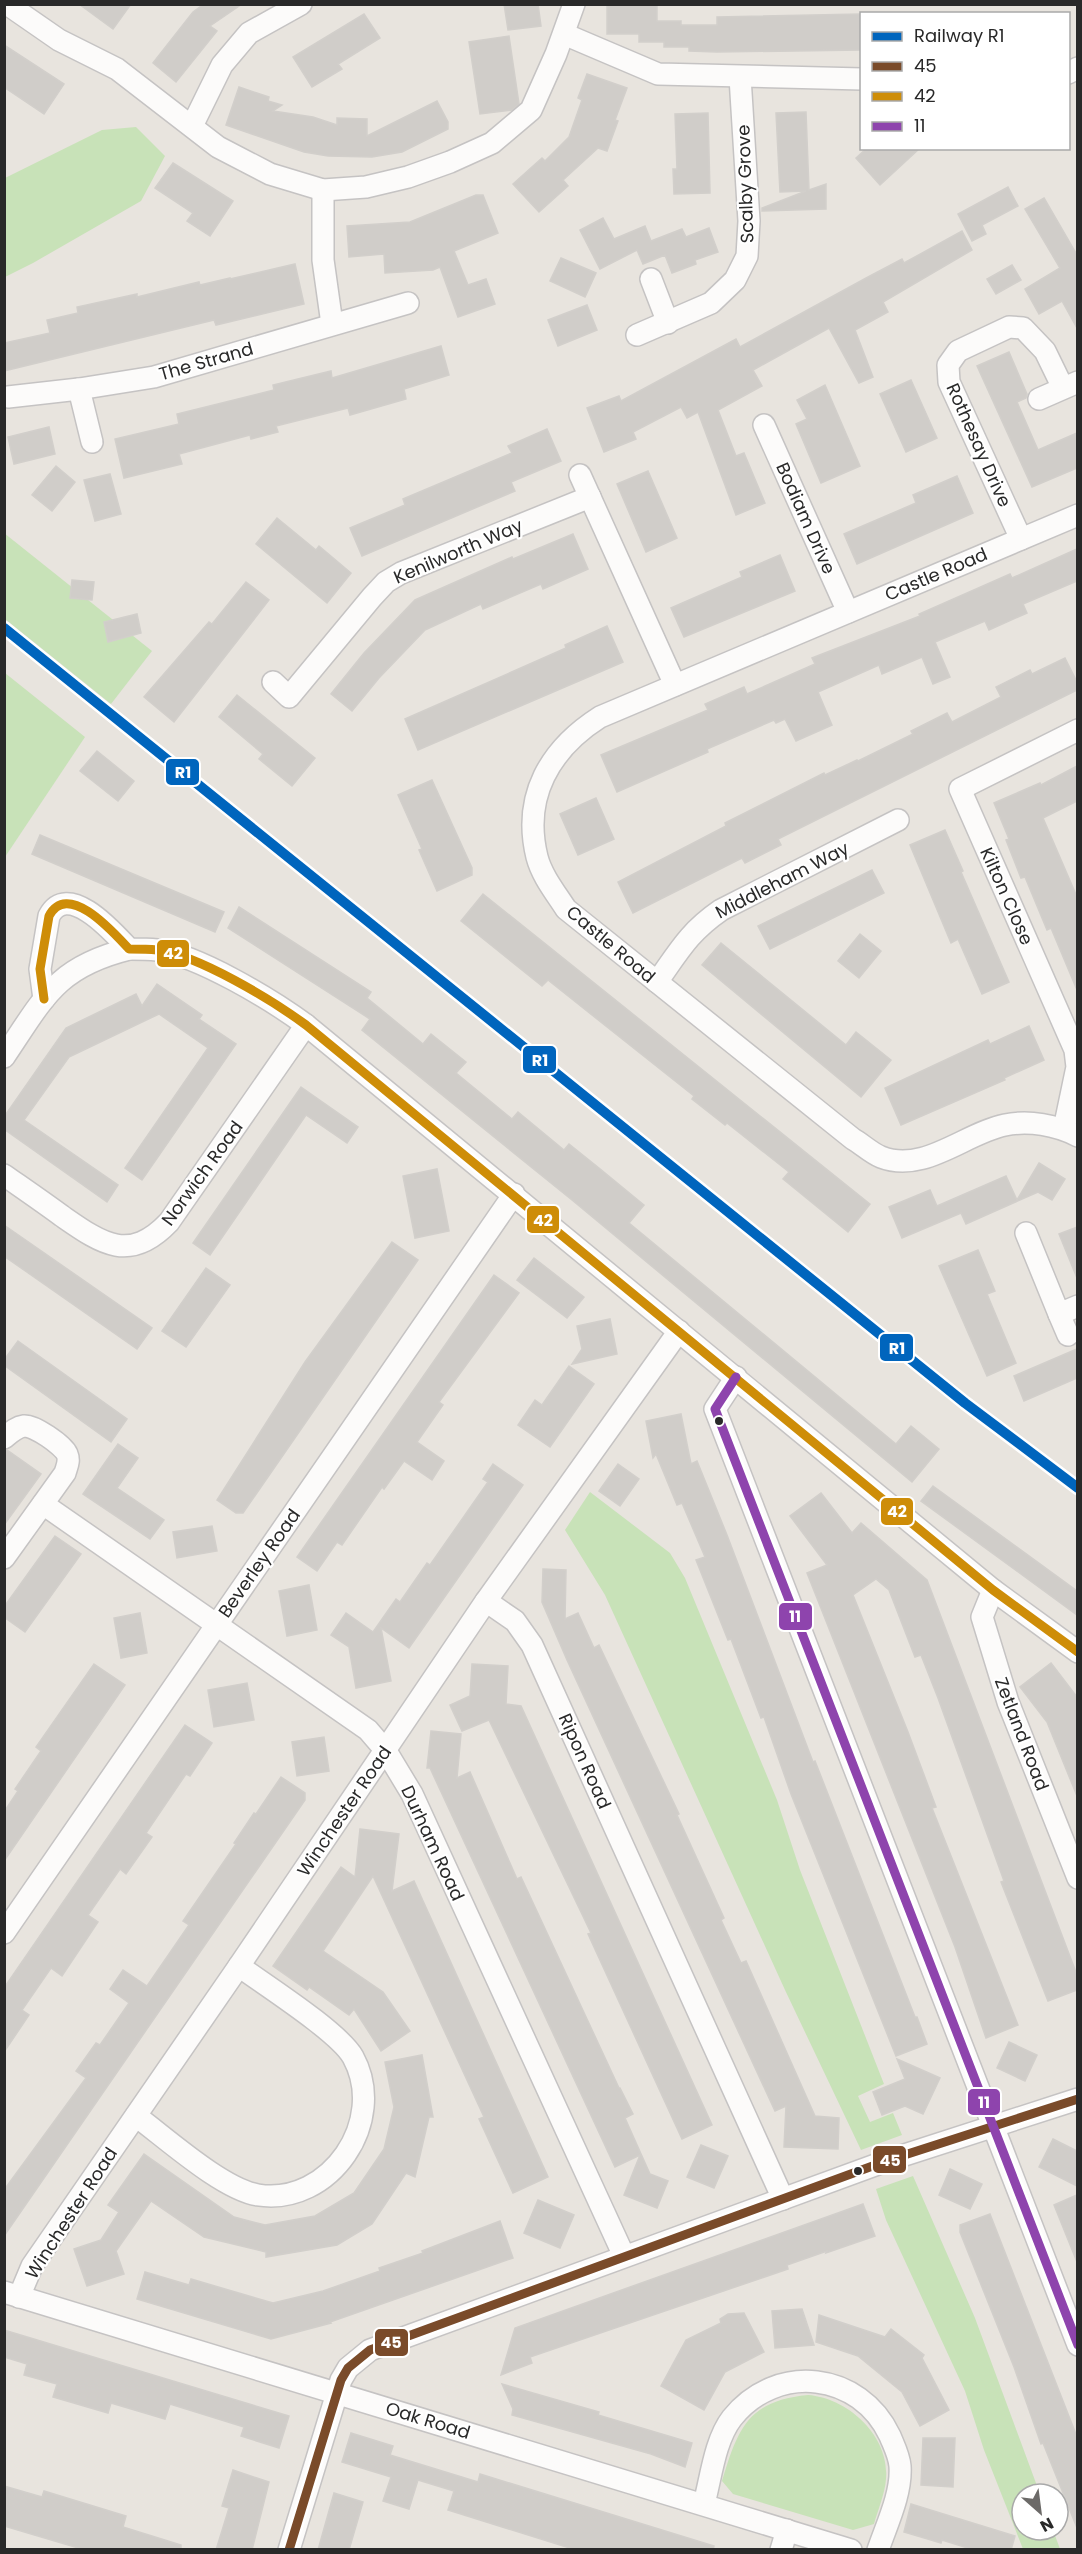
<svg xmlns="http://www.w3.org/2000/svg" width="1082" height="2554" font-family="Poppins,sans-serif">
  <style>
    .green { fill: #c8e2b8 }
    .building { fill: #d0cdc9; stroke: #d2cfcb; stroke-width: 1.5 }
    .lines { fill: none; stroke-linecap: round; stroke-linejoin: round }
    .street-casing { stroke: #c5c3c3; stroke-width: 24 }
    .street { stroke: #fcfbfa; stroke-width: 21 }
    .bus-1-casing { stroke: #fff; stroke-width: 14 }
    .bus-2-casing { stroke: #fff; stroke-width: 14 }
    .bus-3-casing { stroke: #fff; stroke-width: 14 }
    .bus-1 { stroke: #7a4b2a; stroke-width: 9 }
    .bus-2 { stroke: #ce8d08; stroke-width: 9 }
    .bus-3 { stroke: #8e44ad; stroke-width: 9 }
    .rail-1-casing { stroke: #fff; stroke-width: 15 }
    .rail-1 { stroke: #0065bd; stroke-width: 10 }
    .bus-dot { fill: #292929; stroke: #fff; stroke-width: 2 }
    .labels { text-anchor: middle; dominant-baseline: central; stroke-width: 4.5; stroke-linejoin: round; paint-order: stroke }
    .street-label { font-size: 18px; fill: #292929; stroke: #fff }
    .line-badge { stroke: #fff; stroke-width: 2 }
    .badge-label { font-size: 16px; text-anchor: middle; font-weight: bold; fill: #fff }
  </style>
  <rect width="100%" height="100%" fill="#e8e4de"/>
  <g class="green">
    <path d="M136,127L165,156L141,201L33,263L5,277V178L102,130Z"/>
    <path d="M4,533L152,651L111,704L5,619Z"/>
    <path d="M5,673L85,737L5,857Z"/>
    <path d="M590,1492L670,1553L685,1578L777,1800L800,1870L884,2084L858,2096L870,2122L893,2113L902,2135L861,2150L785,1990L605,1595L565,1530Z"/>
    <path d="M913,2176L975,2318L1040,2494H1022V2530H1053L1060,2549H1023L984,2450L965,2391L886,2220L876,2189Z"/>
    <path d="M808,2395C848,2398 890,2436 886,2479C885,2493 878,2510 874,2524L853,2530L733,2494L722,2481C738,2429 747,2401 808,2395Z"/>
  </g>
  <g class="building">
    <path d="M79,4H131L113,29Z"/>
    <path d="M204,4H242L210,26L217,31L176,82L153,63L193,12Z"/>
    <path d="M504,4H538L541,26L508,30Z"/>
    <path d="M607,4H657V21H681V25H717V17L861,14V50L717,52L689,51V47H664V42H639V34H607Z"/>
    <path d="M364,14L380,38L338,64L342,69L312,87L293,57Z"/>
    <path d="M509,36L519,104L512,110L480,114L469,42Z"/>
    <path d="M4,45L64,84L44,114L4,87Z"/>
    <path d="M587,74L627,88L615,120L618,121L607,151L598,148L563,180L568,186L539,212L513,184L542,158L545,161L569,137L582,100L578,98Z"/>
    <path d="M239,87L269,97L268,101L282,105L273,111L313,117L337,125V118L367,119V136L437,101L448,122V129L402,152L372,157L328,156L304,152L226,125Z"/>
    <path d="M806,112L809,190L826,184V209L762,211V208L806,191L780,192L776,113Z"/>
    <path d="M708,113L710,193L674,194L673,169H677L675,114Z"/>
    <path d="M867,148H920L880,185L856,158Z"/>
    <path d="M173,163L233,201L210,236L187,221L193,213L155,188Z"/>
    <path d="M1008,187L1018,206L982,225L986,234L972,241L958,214Z"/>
    <path d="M476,195H483L498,233L454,251L468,285L486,279L495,304L458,317L440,267L433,270L385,273L384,254L349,257L347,226L410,222Z"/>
    <path d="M1044,198L1077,255V328L1062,301L1039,314L1025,289L1060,268L1025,209Z"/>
    <path d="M603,218L614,239L645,226L651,241L682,229L686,237L709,228L718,252L695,260L696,264L672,273L665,255L643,264L637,250L600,269L580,230Z"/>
    <path d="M962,231L972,250L883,302L888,312L855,330L873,377L859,383L829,328L753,370L762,386L718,410L736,456L744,453L765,503L736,515L698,412L687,418L681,407L633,432L636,439L604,452L587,408L619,396L621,401L736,339L740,347L868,277L902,259L904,263Z"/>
    <path d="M561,258L596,273L585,297L550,281Z"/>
    <path d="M295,264L304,304L216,325L214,320L4,371V343L50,333L47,320L78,313L77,307L137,294V297L199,282L200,285L230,278V279Z"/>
    <path d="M1012,265L1021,280L996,294L987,279Z"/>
    <path d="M587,305L597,330L558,346L548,320Z"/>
    <path d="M441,346L449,375L404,389L406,399L350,415L348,408L276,426L278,432L251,439L250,435L179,454L182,464L124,478L115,439L179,424L177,414L274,390L273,385L331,371L332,378Z"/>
    <path d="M1009,352L1027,394L1026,398L1017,402L1038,450L1077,433V468L1032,487L977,366Z"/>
    <path d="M911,380L937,438L906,452L880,394Z"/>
    <path d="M825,385L860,466L821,483L796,424L807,419L797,400Z"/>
    <path d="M49,427L55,454L14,464L8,437Z"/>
    <path d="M547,429L561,461L511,482L515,491L362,556L350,528L405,505L403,499L512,453L508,446Z"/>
    <path d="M56,466L75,482L52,511L32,495Z"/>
    <path d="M648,471L677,538L646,552L617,484Z"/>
    <path d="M110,474L121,514L95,521L84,480Z"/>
    <path d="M957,476L973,513L857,564L844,534L916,503L913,495Z"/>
    <path d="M277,518L316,550L319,546L351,573L327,603L256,544Z"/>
    <path d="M573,534L588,569L543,589L541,584L483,609L481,604L425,630L379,678L352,711L331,694L364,653L415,600L512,557L513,559Z"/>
    <path d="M1077,549V581L1023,604L1027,613L989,630L985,621L935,642L950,677L933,684L922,657L882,674L879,665L818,692L832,725L796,741L785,719L776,723L774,720L707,749L708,752L617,792L601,755L708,710L705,704L744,687L747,694L815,664L812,658L920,616L919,614L1010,574L1012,578Z"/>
    <path d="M780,555L795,591L684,637L671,608L742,577L740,572Z"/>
    <path d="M72,580L94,582L92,600L70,598Z"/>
    <path d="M246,582L269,600L174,722L144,697L209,622L212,624Z"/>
    <path d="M137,614L141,633L108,642L104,622Z"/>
    <path d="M607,626L623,662L418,750L405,719L566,648L565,645Z"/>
    <path d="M1065,658L1077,682V690L778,839L781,845L745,863L742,858L633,913L618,882L726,826L725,823L824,773L825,775L857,760L858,761L913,734L911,731L947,713L952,722L1001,697L996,687L1030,670L1032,674Z"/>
    <path d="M237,695L315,758L292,786L259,759L263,754L219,717Z"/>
    <path d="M97,751L134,781L118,801L80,771Z"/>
    <path d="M1077,766V801L1043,818L1077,897V990L1051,928L1047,930L1025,877L1021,878L1006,840L1009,839L994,803L1040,783L1041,785Z"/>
    <path d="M432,780L472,868V875L437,891L419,850L422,849L398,795Z"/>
    <path d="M596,798L614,839L578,855L560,814Z"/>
    <path d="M945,830L963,871L961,872L1009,982L982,994L958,939L951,943L910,845Z"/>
    <path d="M40,835L224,912L215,932L32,854Z"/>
    <path d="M872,870L884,893L770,949L758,926Z"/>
    <path d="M483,894L870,1204L848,1232L783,1179L789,1172L727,1123L725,1125L692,1099L694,1096L548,980L542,986L461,921Z"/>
    <path d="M239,907L371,992L367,998L423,1044L431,1034L466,1062L456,1073L512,1119L518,1112L564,1150L569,1144L599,1168L644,1205L629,1223L896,1444L911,1426L939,1449L912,1482L572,1200L362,1030L370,1019L228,928Z"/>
    <path d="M860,934L881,951L859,978L838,961Z"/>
    <path d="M721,943L846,1045L856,1032L891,1060L861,1097L702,965Z"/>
    <path d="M157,984L202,1015L199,1019L236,1044L142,1180L125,1168L208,1048L159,1014L69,1057L24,1120L118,1185L107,1202L4,1129V1117L66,1028L136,994L142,1006Z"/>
    <path d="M1029,1026L1044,1060L1004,1078L1005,1080L901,1125L885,1088L988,1040L990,1044Z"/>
    <path d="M301,1087L358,1127L347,1143L306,1115L210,1255L193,1243Z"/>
    <path d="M1039,1163L1065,1179L1052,1200L1038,1192L966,1224L961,1213L902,1238L889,1207L930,1190L937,1206L1006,1176L1017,1200Z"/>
    <path d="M437,1169L449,1231L415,1238L403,1176Z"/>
    <path d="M4,1225L152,1328L137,1349L4,1256Z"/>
    <path d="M1077,1227V1278L1059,1234Z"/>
    <path d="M392,1242L418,1260L243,1513H236L217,1500L305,1362Z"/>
    <path d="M978,1250L995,1291L987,1294L1016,1363L987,1376L939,1266Z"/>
    <path d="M534,1258L584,1297L567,1318L517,1280Z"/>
    <path d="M206,1268L230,1285L186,1347L162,1331Z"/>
    <path d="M494,1275L519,1293L439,1402L443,1405L417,1442L444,1461L432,1480L404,1461L384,1489L382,1487L342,1545L337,1542L317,1571L297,1557Z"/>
    <path d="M610,1319L617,1354L572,1364L582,1349L577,1326Z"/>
    <path d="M18,1341L127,1419L111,1442L4,1365V1360Z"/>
    <path d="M1077,1349V1378L1024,1401L1014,1376Z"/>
    <path d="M569,1366L594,1384L550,1447L518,1425L535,1400L542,1405Z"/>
    <path d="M681,1414L691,1464L697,1461L727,1535L813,1762L815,1761L915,2017H917L927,2044L896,2056L791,1794L764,1717L761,1718L731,1639L728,1640L696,1560L705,1557L682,1503L677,1505L656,1454L653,1458L646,1421Z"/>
    <path d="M118,1444L138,1458L117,1488L164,1520L150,1539L83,1494Z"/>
    <path d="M4,1450H7L41,1474L4,1525Z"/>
    <path d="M493,1464L523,1485L409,1648L381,1628L391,1681L356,1688L349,1647L331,1635L346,1613L373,1632L396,1599L400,1602L427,1563L430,1565L488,1482L483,1479Z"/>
    <path d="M618,1464L639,1479L620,1506L599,1491Z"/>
    <path d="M933,1486L1077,1591V1615L921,1501Z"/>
    <path d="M821,1493L852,1533L861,1523L927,1580L1077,1975V1990L1048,2001L1001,1882L1004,1881L938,1698L921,1655L915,1657L889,1590L876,1579L853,1595L908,1732L936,1807L932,1808L1018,2025L986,2038L955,1947L807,1573L827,1565L790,1516Z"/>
    <path d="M212,1526L217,1551L177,1558L173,1532Z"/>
    <path d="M55,1536L81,1554L25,1632L4,1617V1607Z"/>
    <path d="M543,1569L566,1570L565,1619L578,1613L594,1648L599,1645L679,1814L677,1815L724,1918L721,1920L741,1963L746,1961L815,2116L839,2118L838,2149L784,2147L786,2106L775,2111L567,1660L542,1602Z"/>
    <path d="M309,1585L317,1630L287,1636L279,1591Z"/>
    <path d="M140,1613L147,1653L121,1658L114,1618Z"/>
    <path d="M1051,1663L1077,1697V1796L1047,1722L1020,1687Z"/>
    <path d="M94,1664L125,1685L4,1861V1812L18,1791L15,1789L41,1751L36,1747Z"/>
    <path d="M472,1664L508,1666L506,1704L521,1706L712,2125L682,2139L588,1934L591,1933L489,1720L462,1731L450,1705L470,1696Z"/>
    <path d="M247,1683L254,1720L214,1727L208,1690Z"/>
    <path d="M185,1725L212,1743L190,1776L186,1774L146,1833L152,1837L126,1874L120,1869L88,1915L98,1922L62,1976L51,1968L22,2010L29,2015L4,2052V1988Z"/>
    <path d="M431,1731L461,1734L457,1778L470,1772L517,1879L521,1877L619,2088H620L633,2114L625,2118L650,2174L668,2181L657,2208L624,2195L640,2155L615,2167L430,1768H427Z"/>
    <path d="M324,1737L329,1771L297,1776L292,1742Z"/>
    <path d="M281,1777L305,1793V1800L4,2236V2190L86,2078L76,2071L96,2043L100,2045L129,2003L110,1989L123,1970L147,1986L189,1925L183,1921L236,1844L234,1843L254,1813L256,1814Z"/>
    <path d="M360,1829L399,1834L392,1891L414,1881L548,2177L513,2193L479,2119L484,2117L373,1876L323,1951L383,1992L410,2031L381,2051L354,2009L349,2015L309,1987L307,1990L273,1966L341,1867L355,1877Z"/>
    <path d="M1009,2042L1037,2055L1025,2081L997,2068Z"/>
    <path d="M422,2055L433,2117H429L415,2177L406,2173L372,2224L337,2245L266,2257V2252L204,2237L151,2201L116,2251L124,2274L87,2286L74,2249L101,2240L119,2212L108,2205L144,2154L234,2217L265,2225L315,2216L354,2193L384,2149L394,2107L385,2062Z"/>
    <path d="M897,2059L940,2078L923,2114L905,2106L882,2115L873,2092L905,2079Z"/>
    <path d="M1053,2139L1077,2151V2186L1039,2167Z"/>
    <path d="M701,2145L728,2156L714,2188L687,2177Z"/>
    <path d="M950,2169L982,2184L970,2209L939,2195Z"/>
    <path d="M1077,2195V2262L1054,2205Z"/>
    <path d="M538,2200L574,2215L560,2248L524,2233Z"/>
    <path d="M863,2204L875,2236L826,2253L827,2251L787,2265L788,2269L530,2357L532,2363L501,2375L515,2328Z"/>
    <path d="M990,2214L1077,2437V2528L1043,2443L1041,2444L1014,2367L960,2232V2225Z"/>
    <path d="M500,2221L513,2258L330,2322L331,2323L271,2339L137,2299L145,2272L189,2285L191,2279L273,2303L323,2291L380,2271L379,2268L423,2253L422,2251Z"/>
    <path d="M802,2309L814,2345L775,2348L772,2311Z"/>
    <path d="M744,2313L764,2352L725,2372L704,2410L661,2386L686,2340L721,2323L720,2319L728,2314Z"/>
    <path d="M819,2315L885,2337L891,2329L924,2355L922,2358L949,2410L920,2426L902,2392L858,2356L816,2342Z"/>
    <path d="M4,2330L289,2416L279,2448L241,2436L244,2427L170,2404L165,2419L111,2403L108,2413L53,2397L57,2384L24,2375L27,2364L4,2357Z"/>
    <path d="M502,2384L599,2412L598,2415L692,2443L685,2467L651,2454L512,2415L513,2409Z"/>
    <path d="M351,2433L393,2446L390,2455L478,2482L480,2474L714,2546L713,2550H576L448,2510L454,2491L418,2480L409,2509L383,2501L391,2477L342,2462Z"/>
    <path d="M923,2438H955L953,2487L921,2485Z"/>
    <path d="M233,2470L269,2482L252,2550H216L229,2508L222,2506Z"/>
    <path d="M4,2486L42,2497L44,2491L126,2516L123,2527L181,2545V2550H85L4,2526Z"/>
    <path d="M334,2493L363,2502L349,2550H318Z"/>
    <path d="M911,2504L1015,2536L1011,2550H974L942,2540L941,2543L904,2532Z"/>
  </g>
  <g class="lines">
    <defs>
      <g id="street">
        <path d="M7,4L59,40L117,69L218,147L270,174L323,190L366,187L408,177L450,162L492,143L531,110L556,54L574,4"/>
        <path d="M564,34L658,74L862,79"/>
        <path d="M1068,73L1078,68"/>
        <path d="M192,126L222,65L249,33L301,4"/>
        <path d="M323,190V260L332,324"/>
        <path d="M651,279L668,323"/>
        <path d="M637,335L711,303L735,280L747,256L749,221L740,77"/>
        <path d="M79,389L92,442"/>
        <path d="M8,397L79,389L154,377L408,303"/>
        <path d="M1039,399L1078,382"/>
        <path d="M764,425L848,612"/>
        <path d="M580,475L675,685"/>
        <path d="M1078,515L600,717C550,749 522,796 537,857C542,876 555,892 566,909L853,1139C862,1144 871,1153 881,1157C924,1174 965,1133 1005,1125C1029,1120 1056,1125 1078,1136"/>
        <path d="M1021,539L949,382L948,365L958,351L1009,327L1023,328L1045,351L1063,388"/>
        <path d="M273,682L289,697L372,597L386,582L401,573L590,497"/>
        <path d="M657,982C679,951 689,932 721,910L898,820"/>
        <path d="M44,999L40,969L49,916C68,880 114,933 129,949C139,949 148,949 157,950C198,955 272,1000 306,1025L993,1590L1078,1652"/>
        <path d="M4,1057C44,998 56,967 129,949"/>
        <path d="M1064,1129L1077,1067L1075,1050L960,789L1078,730"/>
        <path d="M4,1175C24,1189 43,1202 62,1216C101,1243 129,1264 169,1222L306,1025"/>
        <path d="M1026,1233L1059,1314L1078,1306"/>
        <path d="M1059,1314L1068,1335"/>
        <path d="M736,1377L715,1409L1078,2345"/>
        <path d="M4,1438C10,1433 16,1427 24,1426C34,1425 63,1445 67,1454C70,1461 67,1466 65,1473L4,1558"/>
        <path d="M43,1504L368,1730L386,1751L412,1794L624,2256"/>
        <path d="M993,1590L982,1617L1008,1702L1078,1878"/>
        <path d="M486,1601L515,1621L532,1645L783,2199"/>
        <path d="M4,1933L514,1194"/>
        <path d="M136,2116C166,2138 222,2189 258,2195C330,2206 388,2121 353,2057C339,2032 265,1985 239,1966"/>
        <path d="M4,2292L851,2550"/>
        <path d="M19,2297L32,2266L239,1966L486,1601L679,1331"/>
        <path d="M704,2504C711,2477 715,2440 732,2418C777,2362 860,2372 890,2436C894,2446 899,2455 900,2466C902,2493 887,2524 878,2550"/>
        <path d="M289,2550L341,2380L348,2368L370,2350L889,2160L1078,2099"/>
        <path d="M781,2550L787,2530"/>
      </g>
    </defs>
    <use href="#street" class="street-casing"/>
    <use href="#street" class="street"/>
    <defs>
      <path id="bus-1" d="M289,2550L341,2380L348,2368L370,2350L889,2160L1078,2099"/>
      <path id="bus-2" d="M44,999L40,969L49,916C68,880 114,933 129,949C139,949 148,949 157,950C198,955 272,1000 306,1025L993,1590L1078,1652"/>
      <path id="bus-3" d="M736,1377L715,1409L1078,2345"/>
    </defs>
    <use href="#bus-1" class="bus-1-casing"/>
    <use href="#bus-2" class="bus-2-casing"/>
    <use href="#bus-3" class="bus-3-casing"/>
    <use href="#bus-1" class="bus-1"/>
    <use href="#bus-2" class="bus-2"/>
    <use href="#bus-3" class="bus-3"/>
    <defs>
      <path id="rail-1" d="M4,628L965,1403L1078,1488"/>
    </defs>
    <use href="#rail-1" class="rail-1-casing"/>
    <use href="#rail-1" class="rail-1"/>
  </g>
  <g class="bus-dot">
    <circle cx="719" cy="1421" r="5"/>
    <circle cx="858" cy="2171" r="5"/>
  </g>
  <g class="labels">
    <g class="street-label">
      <text transform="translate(745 184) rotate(-92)">Scalby Grove</text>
      <text transform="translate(206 361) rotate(-16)">The Strand</text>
      <text transform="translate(979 445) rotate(66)">Rothesay Drive</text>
      <text transform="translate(806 518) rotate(66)">Bodiam Drive</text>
      <text transform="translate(458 551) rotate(-23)">Kenilworth Way</text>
      <text transform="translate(936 574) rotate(-23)">Castle Road</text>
      <text transform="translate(782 880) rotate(-27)">Middleham Way</text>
      <text transform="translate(1007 896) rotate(66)">Kilton Close</text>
      <text transform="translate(611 944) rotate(40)">Castle Road</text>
      <text transform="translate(202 1173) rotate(-54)">Norwich Road</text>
      <text transform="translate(259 1563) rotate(-55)">Beverley Road</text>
      <text transform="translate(1022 1734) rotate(69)">Zetland Road</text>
      <text transform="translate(585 1761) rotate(66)">Ripon Road</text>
      <text transform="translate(344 1811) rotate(-56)">Winchester Road</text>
      <text transform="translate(433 1843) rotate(65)">Durham Road</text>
      <text transform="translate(71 2213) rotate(-57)">Winchester Road</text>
      <text transform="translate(428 2420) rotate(17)">Oak Road</text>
    </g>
  </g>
  <g class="line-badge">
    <rect x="165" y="758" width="35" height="28" rx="6" fill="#0065bd"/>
    <rect x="156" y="939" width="34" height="29" rx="6" fill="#ce8d08"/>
    <rect x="522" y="1045" width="35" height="29" rx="6" fill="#0065bd"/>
    <rect x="526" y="1205" width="34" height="29" rx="6" fill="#ce8d08"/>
    <rect x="879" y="1333" width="35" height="29" rx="6" fill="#0065bd"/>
    <rect x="880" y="1497" width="34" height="29" rx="6" fill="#ce8d08"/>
    <rect x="778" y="1602" width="35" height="29" rx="6" fill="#8e44ad"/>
    <rect x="967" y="2088" width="34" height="28" rx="6" fill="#8e44ad"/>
    <rect x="872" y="2145" width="35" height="29" rx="6" fill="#7a4b2a"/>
    <rect x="374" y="2328" width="35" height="29" rx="6" fill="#7a4b2a"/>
  </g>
  <g class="badge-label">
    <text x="183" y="778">R1</text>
    <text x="173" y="959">42</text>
    <text x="540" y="1066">R1</text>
    <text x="543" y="1226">42</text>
    <text x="897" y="1354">R1</text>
    <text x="897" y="1517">42</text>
    <text x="795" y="1622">11</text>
    <text x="984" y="2108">11</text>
    <text x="890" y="2166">45</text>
    <text x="391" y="2348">45</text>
  </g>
  <rect width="1082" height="2554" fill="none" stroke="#292929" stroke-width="12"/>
  <rect x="860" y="12" width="210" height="138" fill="#ffffff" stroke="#a9a9a9" stroke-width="1.5"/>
  <rect x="872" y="32" width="30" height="9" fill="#0065bd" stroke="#a9a9a9" stroke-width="1.5"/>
  <text x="914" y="42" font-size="18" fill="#292929">Railway R1</text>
  <rect x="872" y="62" width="30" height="9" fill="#7a4b2a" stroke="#a9a9a9" stroke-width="1.5"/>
  <text x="914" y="72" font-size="18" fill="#292929">45</text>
  <rect x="872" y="92" width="30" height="9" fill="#ce8d08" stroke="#a9a9a9" stroke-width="1.5"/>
  <text x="914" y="102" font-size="18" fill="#292929">42</text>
  <rect x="872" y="122" width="30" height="9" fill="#8e44ad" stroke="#a9a9a9" stroke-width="1.5"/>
  <text x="914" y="132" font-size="18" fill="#292929">11</text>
  <g transform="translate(1040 2512) rotate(152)"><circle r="28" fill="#ffffff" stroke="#a9a9a9" stroke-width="1.5"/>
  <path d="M0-4.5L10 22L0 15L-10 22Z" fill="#6c6a68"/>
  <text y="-9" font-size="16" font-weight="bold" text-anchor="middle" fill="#292929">N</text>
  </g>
</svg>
